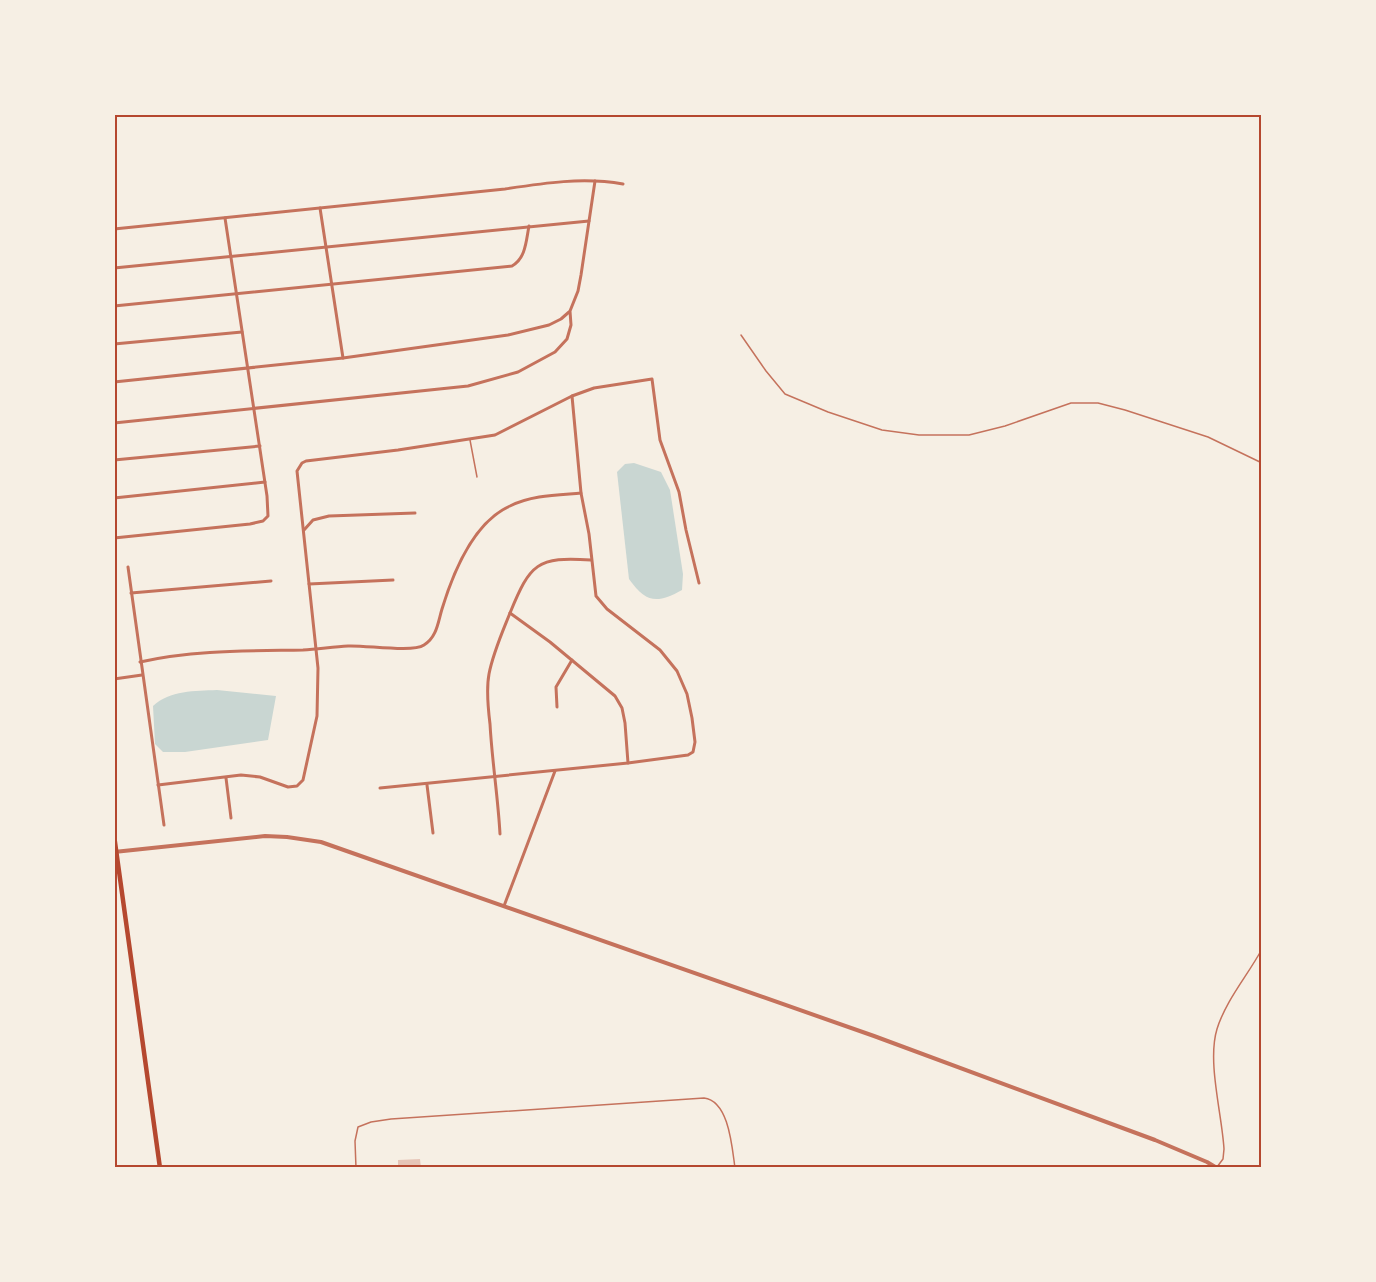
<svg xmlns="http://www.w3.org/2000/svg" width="1376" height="1282" font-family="Montserrat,sans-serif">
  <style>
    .water { fill: #c9d6d2 }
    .building { fill: #e6c5b7 }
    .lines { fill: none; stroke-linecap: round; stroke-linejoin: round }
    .service { stroke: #c5725c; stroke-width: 1.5 }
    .minor { stroke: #c5725c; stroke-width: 3 }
    .tertiary { stroke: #c5725c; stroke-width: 4 }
    .secondary { stroke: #b5482f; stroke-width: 4.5 }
    .neatline { fill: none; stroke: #b5482f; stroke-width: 2 }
  </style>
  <rect width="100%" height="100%" fill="#f6efe4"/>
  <g class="water">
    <path d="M634,463L661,472L670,490L683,574L682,590C657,604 646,603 629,579L617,472L625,464Z"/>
    <path d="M217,690L276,696L268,740L185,752H163L155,744L153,706C170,690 195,691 217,690Z"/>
  </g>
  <path class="building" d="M420,1159L421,1168H398V1160Z"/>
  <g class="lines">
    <g class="service">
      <path d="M741,335L766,371L785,394L828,412L882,430L919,435H969L1005,426L1071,403H1098L1125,410L1208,437L1262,463"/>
      <path d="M470,440L477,477"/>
      <path d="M1217,1167L1223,1159L1224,1149C1222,1114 1207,1062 1217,1029C1226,1000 1248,975 1262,949"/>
      <path d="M356,1168L355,1141L358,1127L371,1122L391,1119L704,1098C729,1101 732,1147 735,1168"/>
    </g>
    <g class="minor">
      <path d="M320,208L343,358"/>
      <path d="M114,229L505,189C544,183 583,177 623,184"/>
      <path d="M114,268L589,221"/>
      <path d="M114,306L512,266C526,258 526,241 529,226"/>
      <path d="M114,344L242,332"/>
      <path d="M114,382L343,358L508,335L549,325L561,319L569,312"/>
      <path d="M114,423L468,386L518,372L555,352L567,339L571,325L570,311L578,291L581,275L595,181"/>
      <path d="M114,460L260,446"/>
      <path d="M114,498L265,482"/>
      <path d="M304,530L313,520L329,516L415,513"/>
      <path d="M114,538L250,524L263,521L268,516L267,496L225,218"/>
      <path d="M128,567L164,825"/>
      <path d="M309,584L393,580"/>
      <path d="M131,593L271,581"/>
      <path d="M510,613L550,642L615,696L622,708L625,723L628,763"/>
      <path d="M140,662C193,650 248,651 303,650C318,649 333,647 348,646C366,645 412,653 424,645C437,637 438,622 442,609C453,573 474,522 510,506C532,495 558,495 581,493"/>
      <path d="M114,679L142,675"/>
      <path d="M557,707L556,687L572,660"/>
      <path d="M226,778L231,818"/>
      <path d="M158,785L241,775L260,777L288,787L297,786L303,780L317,716L318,668L297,471L302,463L306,461L398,450L495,435L572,396L594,388L652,379L660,440L679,492L686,530L699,583"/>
      <path d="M427,785L433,833"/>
      <path d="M380,788L628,763L688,755L693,752L695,742L692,718L687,694L677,671L660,650L607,609L596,596L589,534L581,493L572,396"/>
      <path d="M500,834C498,797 492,761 490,724C488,708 486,690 489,674C493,653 502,633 510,613C530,564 537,556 591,560"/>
      <path d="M504,906L555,771"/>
    </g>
    <path class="tertiary" d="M114,852L265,836L287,837L321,842L874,1036L1155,1140L1207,1162L1217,1168"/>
    <path class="secondary" d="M114,835L160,1168"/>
  </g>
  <rect width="1376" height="1282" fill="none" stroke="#f6efe4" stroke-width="231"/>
  <rect x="116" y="116" width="1144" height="1050" class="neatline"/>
</svg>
